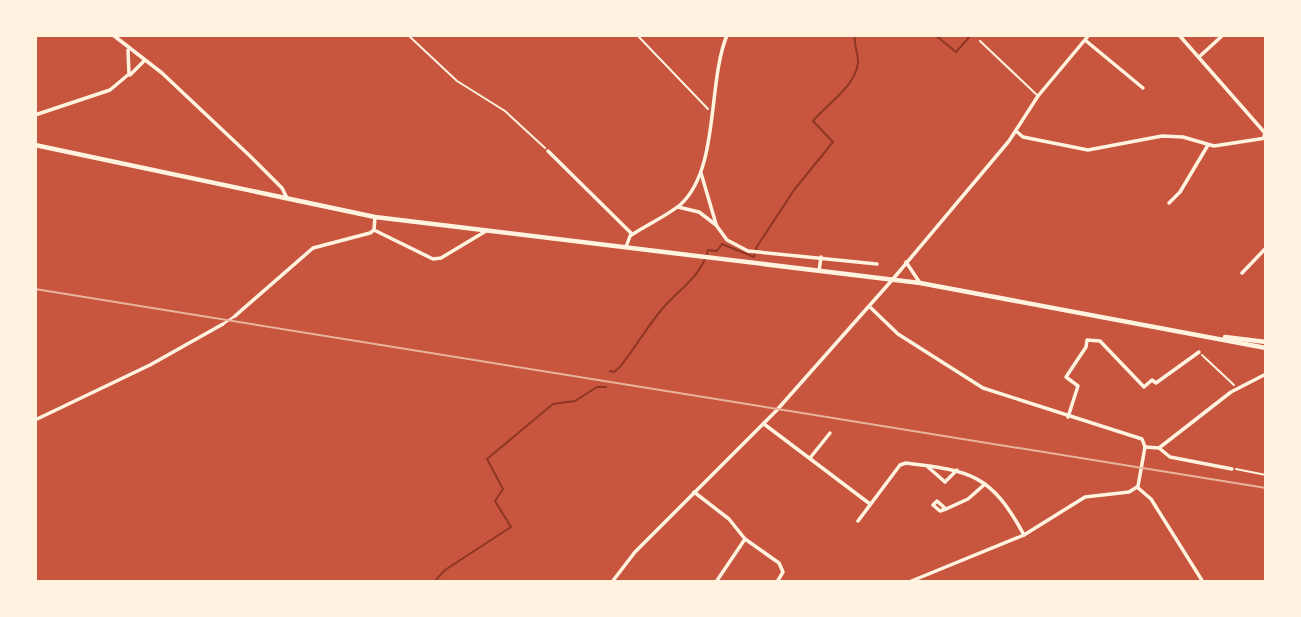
<svg xmlns="http://www.w3.org/2000/svg" width="1301" height="617" font-family="'Noto Sans',sans-serif">
  <style>
    .lines { fill: none; stroke-linecap: round; stroke-linejoin: round }
    .stream { stroke: #8f3625; stroke-width: 2 }
    .path { stroke: #fff3e0; stroke-width: 2 }
    .service { stroke: #fff3e0; stroke-width: 2 }
    .pedestrian { stroke: #fff3e0; stroke-width: 2.5 }
    .minor { stroke: #fff3e0; stroke-width: 3.5 }
    .tertiary { stroke: #fff3e0; stroke-width: 3.5 }
    .secondary { stroke: #fff3e0; stroke-width: 4.5 }
    .rail { stroke: #e9b49f; stroke-width: 2 }
  </style>
  <rect width="100%" height="100%" fill="#c8553d"/>
  <g class="lines">
    <g class="stream">
      <path d="M935,35L956,52L971,35"/>
      <path d="M610,371L614,372L620,367C635,348 647,327 662,309C679,289 702,276 708,250L717,251L722,244L754,257L756,248L794,190L833,142L813,121C827,104 855,87 858,63C859,54 853,45 855,35"/>
      <path d="M434,582L445,570L511,527L495,501L503,489L487,459L553,404L575,401L597,387H606"/>
    </g>
    <g class="path">
      <path d="M408,35L457,81L505,111L545,148"/>
      <path d="M637,35L708,109"/>
      <path d="M1202,355L1234,385"/>
      <path d="M1236,469L1266,475"/>
    </g>
    <path class="service" d="M980,41L1037,95"/>
    <path class="pedestrian" d="M223,324L235,316"/>
    <g class="minor">
      <path d="M113,35L162,73L250,156L282,188L287,198"/>
      <path d="M1179,35L1265,133L1264,137"/>
      <path d="M1085,40L1143,88"/>
      <path d="M1199,57L1223,35"/>
      <path d="M130,75L144,61"/>
      <path d="M35,115L110,90L129,74L128,50"/>
      <path d="M1016,131L1023,137L1088,150L1162,136L1183,137L1214,146L1266,138"/>
      <path d="M548,151L632,234"/>
      <path d="M701,173L716,224"/>
      <path d="M1169,203L1180,192L1208,145"/>
      <path d="M678,207L699,212L716,225L727,240L748,251L877,264"/>
      <path d="M374,230L433,259L441,258L486,231"/>
      <path d="M626,247L630,236C646,225 665,217 680,205C720,169 707,84 727,35"/>
      <path d="M906,262L920,283"/>
      <path d="M819,271L821,257"/>
      <path d="M1242,273L1266,248"/>
      <path d="M893,279L1009,141L1038,96L1089,35"/>
      <path d="M871,308L898,334L983,388L1142,439L1145,447"/>
      <path d="M235,316L313,248L370,233L374,230L375,217"/>
      <path d="M1068,417L1078,386L1066,377L1086,347L1087,340L1100,341L1144,387L1152,380L1156,383L1199,352"/>
      <path d="M35,420L150,365L223,324"/>
      <path d="M764,424L870,504"/>
      <path d="M1145,447L1159,448L1231,392L1266,374"/>
      <path d="M1159,448L1170,457L1232,469"/>
      <path d="M810,458L830,433"/>
      <path d="M928,467L945,482L957,470"/>
      <path d="M1138,486L1145,447"/>
      <path d="M1137,487L1151,499L1203,582"/>
      <path d="M694,492L729,519L745,539L779,563L783,572L777,582"/>
      <path d="M946,509L940,511L933,505L937,501L946,509L968,499L985,484"/>
      <path d="M858,521L900,465L906,463C971,471 991,474 1024,535"/>
      <path d="M716,582L745,539"/>
      <path d="M909,582L1024,535L1085,497L1129,492L1137,487"/>
    </g>
    <path class="tertiary" d="M612,582L635,552L776,411L893,279"/>
    <g class="secondary">
      <path d="M35,145L375,217L920,283L1266,348"/>
      <path d="M1225,337L1266,342"/>
    </g>
    <path class="rail" d="M35,289L1266,488"/>
  </g>
  <rect width="1301" height="617" fill="none" stroke="#fff3e0" stroke-width="74"/>
</svg>
